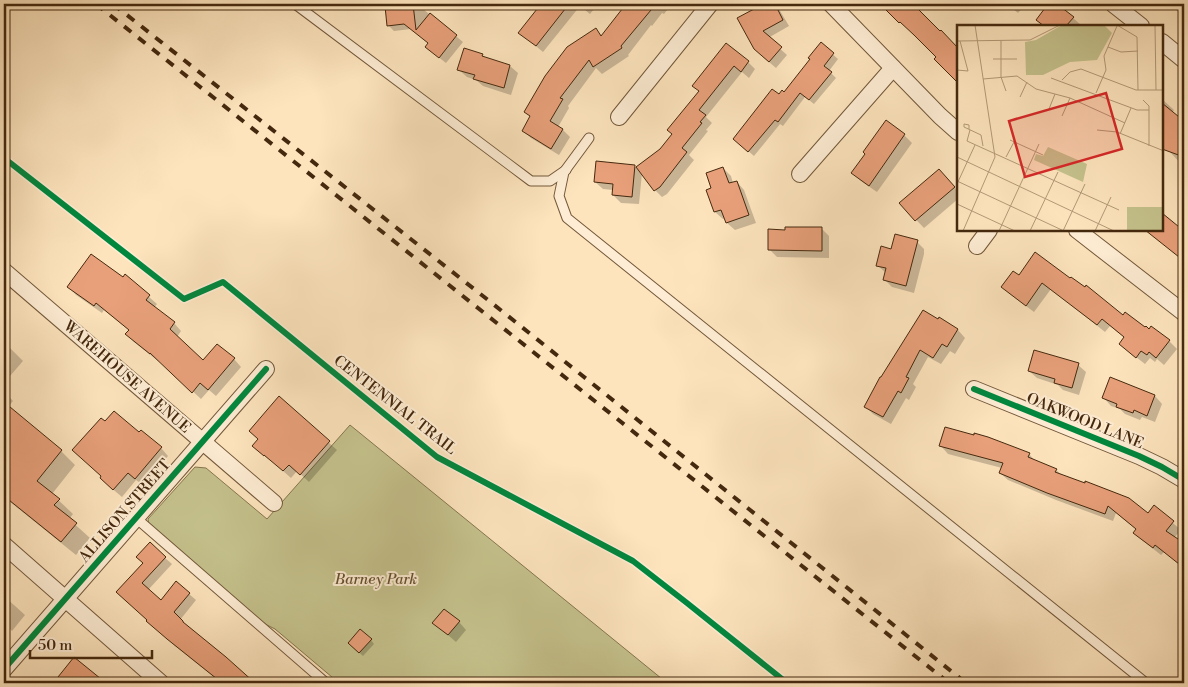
<svg xmlns="http://www.w3.org/2000/svg" width="1188" height="687" font-family="'Libre Bodoni',serif">
  <style>
    .green { fill: #c5c28d; stroke: #85764e }
    .shadow { fill: #0003 }
    .building { fill: #e8a07a; stroke: #45290e }
    .lines { fill: none; stroke-linecap: round; stroke-linejoin: round }
    .service-casing { stroke: #73583a; stroke-width: 11 }
    .minor-casing { stroke: #73583a; stroke-width: 18 }
    .service { stroke: #feedd4; stroke-width: 9 }
    .minor { stroke: #feedd4; stroke-width: 16 }
    .rail { stroke: #45290e; stroke-width: 4; stroke-dasharray: 9 9; stroke-linecap: butt }
    .cycleway-casing { stroke: #feedd4; stroke-width: 9 }
    .cycleway { stroke: #00873e; stroke-width: 6 }
    .labels { text-anchor: middle; dominant-baseline: central; stroke-width: 4; stroke-linejoin: round; paint-order: stroke }
    .street-label { font-size: 15px; fill: #45290e; stroke: #feedd4 }
    .park-label { font-size: 15px; font-style: italic; fill: #654f2e; stroke: #feedd4 }
    .inset-road { fill: none; stroke: #b39977; stroke-width: 1 }
    .view { fill: #d62828; fill-opacity: 0.15; stroke: #d62828; stroke-width: 2.5 }
    .inset-edge { fill: none; stroke: #45290e; stroke-width: 2.5 }
  </style>
  <rect width="100%" height="100%" fill="#fde4bd"/>
  <filter id="stains"><feTurbulence type="fractalNoise" baseFrequency=".004" numOctaves="4"/><feColorMatrix values="0 0 0 0 .2 0 0 0 0 .09 0 0 0 0 .02 0 0 0 .5 -.17"/></filter>
  <radialGradient id="worn" r=".72"><stop offset=".6" stop-color="#630" stop-opacity="0"/><stop offset="1" stop-color="#630" stop-opacity=".3"/></radialGradient>
  <path class="green" d="M350,425L667,683H339L275,629L265,624L149,525L148,519L195,467L206,468L267,519Z"/>
  <g class="shadow">
    <path d="M417,4L463,42L446,63L433,53L430,44L411,29L394,31L388,25L386,7Z"/>
    <path d="M543,4H598L590,14L580,6L543,52L520,33Z"/>
    <path d="M628,4H672L664,14L662,13L652,26L651,25L628,55L629,56L602,74L596,68L568,106L569,108L558,127L563,130L570,137L559,155L531,138L523,131L531,117L525,112L596,30L603,37Z"/>
    <path d="M760,4H776L789,26L768,38L787,55L776,68L762,56L754,7Z"/>
    <path d="M1007,4H1026L1018,13Z"/>
    <path d="M1168,4H1184V20L1179,14L1180,13Z"/>
    <path d="M1073,18L1081,25L1080,26H1044L1037,20Z"/>
    <path d="M821,44L838,59L829,71L836,78L814,104L805,97L783,126L780,124L754,156L740,144L779,95L785,93L812,60Z"/>
    <path d="M726,45L748,62L755,69L749,78L742,72L706,117L712,123L706,130L708,131L689,155L694,160L667,194L662,197L655,190L642,173L639,204L621,203L613,195V190L603,189L595,182L634,166L637,168L661,150L673,134Z"/>
    <path d="M482,55L486,59L510,66L518,73L511,95L483,86L476,80L467,77L459,70Z"/>
    <path d="M1162,99L1174,110L1172,113L1178,127L1184,129V167L1169,151L1170,148L1162,141Z"/>
    <path d="M886,122L904,135L912,143L877,192L861,181L853,173Z"/>
    <path d="M723,168L731,176L733,183L737,182L744,190L756,223L735,230L727,223L726,218L723,219L715,212L712,189Z"/>
    <path d="M947,178L958,192V199L924,228L901,204Z"/>
    <path d="M821,228L829,236V258L777,257L769,249Z"/>
    <path d="M916,241L924,249V254L914,293L892,287L885,280L886,273L877,265L892,251Z"/>
    <path d="M1035,254L1124,317L1150,330L1152,328L1169,341L1177,349L1164,365L1157,359L1155,362L1150,358L1145,364L1128,351L1125,338L1110,326L1105,332L1051,289L1034,312L1010,294L1002,287L1019,277Z"/>
    <path d="M125,276L157,304L154,308L174,323L181,331L177,337L204,362L234,359L241,367L216,396L209,390L201,399L159,360L158,361L134,342L127,334L130,331L104,310L102,313L76,295L69,287L123,278Z"/>
    <path d="M940,319L958,330L965,338L955,354L950,351L941,364L928,357L913,384L916,387L909,400L906,398L891,424L873,414L865,406Z"/>
    <path d="M4,342L23,361L4,383Z"/>
    <path d="M1078,365L1086,372L1079,395L1063,390L1058,385L1037,378L1029,371Z"/>
    <path d="M1111,379L1155,396L1162,404L1155,422L1142,417L1140,420L1125,414L1120,409L1111,406L1104,398Z"/>
    <path d="M4,391L13,401L8,407L61,451L75,465L52,494L73,514L69,519L90,538L76,555L4,497Z"/>
    <path d="M279,398L337,450L309,482L297,471L291,478L273,462H272L261,453L259,440L250,431Z"/>
    <path d="M1182,403H1184V431L1179,426Z"/>
    <path d="M105,423L139,434L161,448L168,456L143,485L136,480L122,497L109,486Z"/>
    <path d="M941,446L1029,454L1036,462L1056,470L1063,476L1148,514L1154,507L1181,530L1174,538L1184,545V568L1164,552L1161,555L1142,540L1135,533L1137,530L1116,513L1113,521L1056,500L1008,480L1000,473L1002,468L948,454Z"/>
    <path d="M165,558L172,564L148,590L161,601L189,594L196,600L180,620L226,658L252,683H221L219,681L175,646L125,599Z"/>
    <path d="M4,596L25,615L12,631L4,623Z"/>
    <path d="M459,622L466,630L456,642L434,623Z"/>
    <path d="M371,640L374,644L363,656L353,647Z"/>
  </g>
  <g class="building">
    <path d="M404,4H413L416,30L430,13L457,35L439,58L425,47L428,43L404,24L387,26L385,6Z"/>
    <path d="M541,4H569L536,46L518,33Z"/>
    <path d="M626,4H656L621,46L622,48L593,67L589,60L560,98L563,99L550,121L563,129L551,149L522,131L530,116L524,112L545,76L567,47L596,28L601,36Z"/>
    <path d="M751,4H775L783,20L763,31L782,47L769,62L754,49L737,18L754,9Z"/>
    <path d="M880,4H913L940,31L941,30L958,48V83L934,59L936,57L914,35L900,22L899,23Z"/>
    <path d="M1048,4H1057L1074,17L1066,26H1044L1036,20Z"/>
    <path d="M821,42L834,53L824,66L832,72L809,100L800,93L778,122L775,120L748,152L733,139L772,89L779,94L782,90L784,92L810,59L808,58Z"/>
    <path d="M726,43L749,61L741,72L734,66L699,110L706,115L700,122L702,123L682,148L687,152L660,187L654,191L636,167L660,149L672,134L667,130L699,91L692,86Z"/>
    <path d="M464,48L483,54L482,56L510,65L504,88L473,79L475,75L457,70Z"/>
    <path d="M1162,103L1184,121V157L1162,149Z"/>
    <path d="M886,120L905,134L869,186L851,173L865,154L863,152Z"/>
    <path d="M596,161L635,165L632,197L612,195L613,184L594,182Z"/>
    <path d="M723,167L729,183L737,181L749,215L726,223L721,210L714,212L706,190L711,188L706,173Z"/>
    <path d="M939,169L955,187L915,221L899,203Z"/>
    <path d="M1162,213L1184,231V261L1145,230H1162Z"/>
    <path d="M785,227H822V251L768,250V229L785,230Z"/>
    <path d="M895,234L918,240L906,286L883,280L886,268L876,266L881,246L891,249Z"/>
    <path d="M1035,252L1070,278L1071,277L1085,287L1086,285L1123,315L1125,312L1145,327L1146,326L1149,329L1151,326L1170,340L1156,358L1149,352L1147,355L1141,351L1136,358L1119,344L1124,337L1102,319L1097,325L1042,283L1026,306L1001,287L1013,271L1019,275Z"/>
    <path d="M91,254L123,277L125,274L150,295L146,300L175,322L170,329L203,360L217,344L235,358L208,390L200,383L192,393L150,353V354L125,334L129,330L96,303L94,306L67,287Z"/>
    <path d="M923,310L938,319L939,317L958,329L947,347L942,344L933,358L920,350L906,377L909,378L901,393L898,391L883,417L864,407L880,377H881Z"/>
    <path d="M1034,350L1079,363L1072,388L1054,383L1055,379L1028,371Z"/>
    <path d="M1110,377L1155,395L1147,416L1134,410L1133,413L1116,407L1117,404L1102,398Z"/>
    <path d="M279,396L330,441L300,475L289,465L283,471L264,455V456L252,446L258,439L249,431Z"/>
    <path d="M4,402L62,450L37,481L60,499L54,505L77,523L61,542L4,496Z"/>
    <path d="M114,411L139,432L141,430L162,447L135,479L128,473L113,490L100,478L101,476L72,450L101,418L105,421Z"/>
    <path d="M945,427L974,435V433L988,437L1030,453L1028,457L1057,469L1055,472L1085,483V481L1129,498L1148,513L1154,505L1174,521L1166,531L1184,543V568L1155,545L1153,548L1133,533L1136,529L1108,506L1105,514L1047,493L999,473L1003,463L939,446Z"/>
    <path d="M150,542L166,557L142,583L161,600L176,581L190,593L174,612L183,621V622L226,657L255,683H222L167,639L146,621L147,620L116,592L143,563L136,557Z"/>
    <path d="M444,609L460,621L448,635L432,623Z"/>
    <path d="M360,629L372,639L359,653L348,643Z"/>
    <path d="M74,657L106,683H66L58,677Z"/>
  </g>
  <g class="lines">
    <defs>
      <g id="service">
        <path d="M295,4L531,181H550L566,170"/>
        <path d="M589,138L564,172L559,196L567,218L1146,683"/>
        <path d="M136,518L326,683"/>
      </g>
      <g id="minor">
        <path d="M831,4L940,116L958,132"/>
        <path d="M1113,4L1141,26"/>
        <path d="M1162,42L1184,60"/>
        <path d="M619,117L710,4"/>
        <path d="M800,174L893,68"/>
        <path d="M1077,230L1184,313"/>
        <path d="M977,246L989,230"/>
        <path d="M4,271L274,503"/>
        <path d="M974,389L1139,456L1162,467L1184,480"/>
        <path d="M4,545L161,683"/>
        <path d="M4,669L266,369"/>
      </g>
    </defs>
    <use href="#service" class="service-casing"/>
    <use href="#minor" class="minor-casing"/>
    <use href="#service" class="service"/>
    <use href="#minor" class="minor"/>
    <g class="rail">
      <path d="M96,4L949,683"/>
      <path d="M113,4L488,300L966,683"/>
    </g>
    <defs>
      <g id="cycleway">
        <path d="M4,158L184,299L223,282L437,457L633,561L687,603L787,683"/>
        <path d="M974,389L1139,456L1162,467L1184,480"/>
        <path d="M4,669L266,369"/>
      </g>
    </defs>
    <use href="#cycleway" class="cycleway-casing"/>
    <use href="#cycleway" class="cycleway"/>
  </g>
  <g class="labels">
    <g class="street-label">
      <text transform="translate(127 377) rotate(41)">WAREHOUSE AVENUE</text>
      <text transform="translate(395 405) rotate(38)">CENTENNIAL TRAIL</text>
      <text transform="translate(1085 421) rotate(22)">OAKWOOD LANE</text>
      <text transform="translate(125 511) rotate(-49)">ALLISON STREET</text>
    </g>
    <g class="park-label">
      <text x="376" y="579">Barney Park</text>
    </g>
  </g>
  <g transform="translate(957 25)">
    <rect width="206" height="206" fill="#fde4bd"/>
    <path d="M105,0H147L155,8L140,35L113,37L86,50H69L68,17L79,15ZM91,122L130,139L126,157L77,135L79,129L86,131ZM170,182H206V206H170Z" fill="#c5c28d"/>
    <path class="inset-road" d="M160,0L180,12L181,65M198,0L199,65M0,16L73,15L103,0M44,16V52L49,66M151,22L164,27L181,26M36,34H60M0,45L11,46L3,16M94,53L180,85H192M26,54L60,51L79,64L113,73L168,98M105,55L113,47L124,44L179,65H207M139,68L149,45L147,31L160,1M63,72L70,57M186,75L192,81V121M92,84L98,69M105,91L113,73M12,104V100L7,99V102L24,110L26,121M13,105L10,116L162,185M140,105L160,107L207,126M163,109L174,83M53,115L86,130M0,132L157,206M49,132L57,117M0,156L107,206M0,159L18,120M0,179L58,206M6,206L38,132L18,0M42,206L82,119M73,206L101,147M106,206L128,159M138,206L154,172"/>
    <path class="view" d="M149,68L165,124L68,152L52,96Z"/>
    <rect width="206" height="206" class="inset-edge"/>
  </g>
  <rect width="1188" height="687" fill="none" stroke="#fde4bd" stroke-width="20"/>
  <rect x="5" y="5" width="1178" height="677" fill="none" stroke="#45290e" stroke-width="2.5"/>
  <rect x="10" y="10" width="1168" height="667" fill="none" stroke="#45290e"/>
  <path d="M30 650v8h122v-8" fill="none" stroke="#45290e" stroke-width="2.5"/>
  <text x="38" y="650" font-size="15" fill="#45290e" stroke="#feedd4" stroke-width="4" paint-order="stroke">50 m</text>
  <rect width="100%" height="100%" filter="url(#stains)"/>
  <rect width="100%" height="100%" fill="url(#worn)"/>
</svg>
